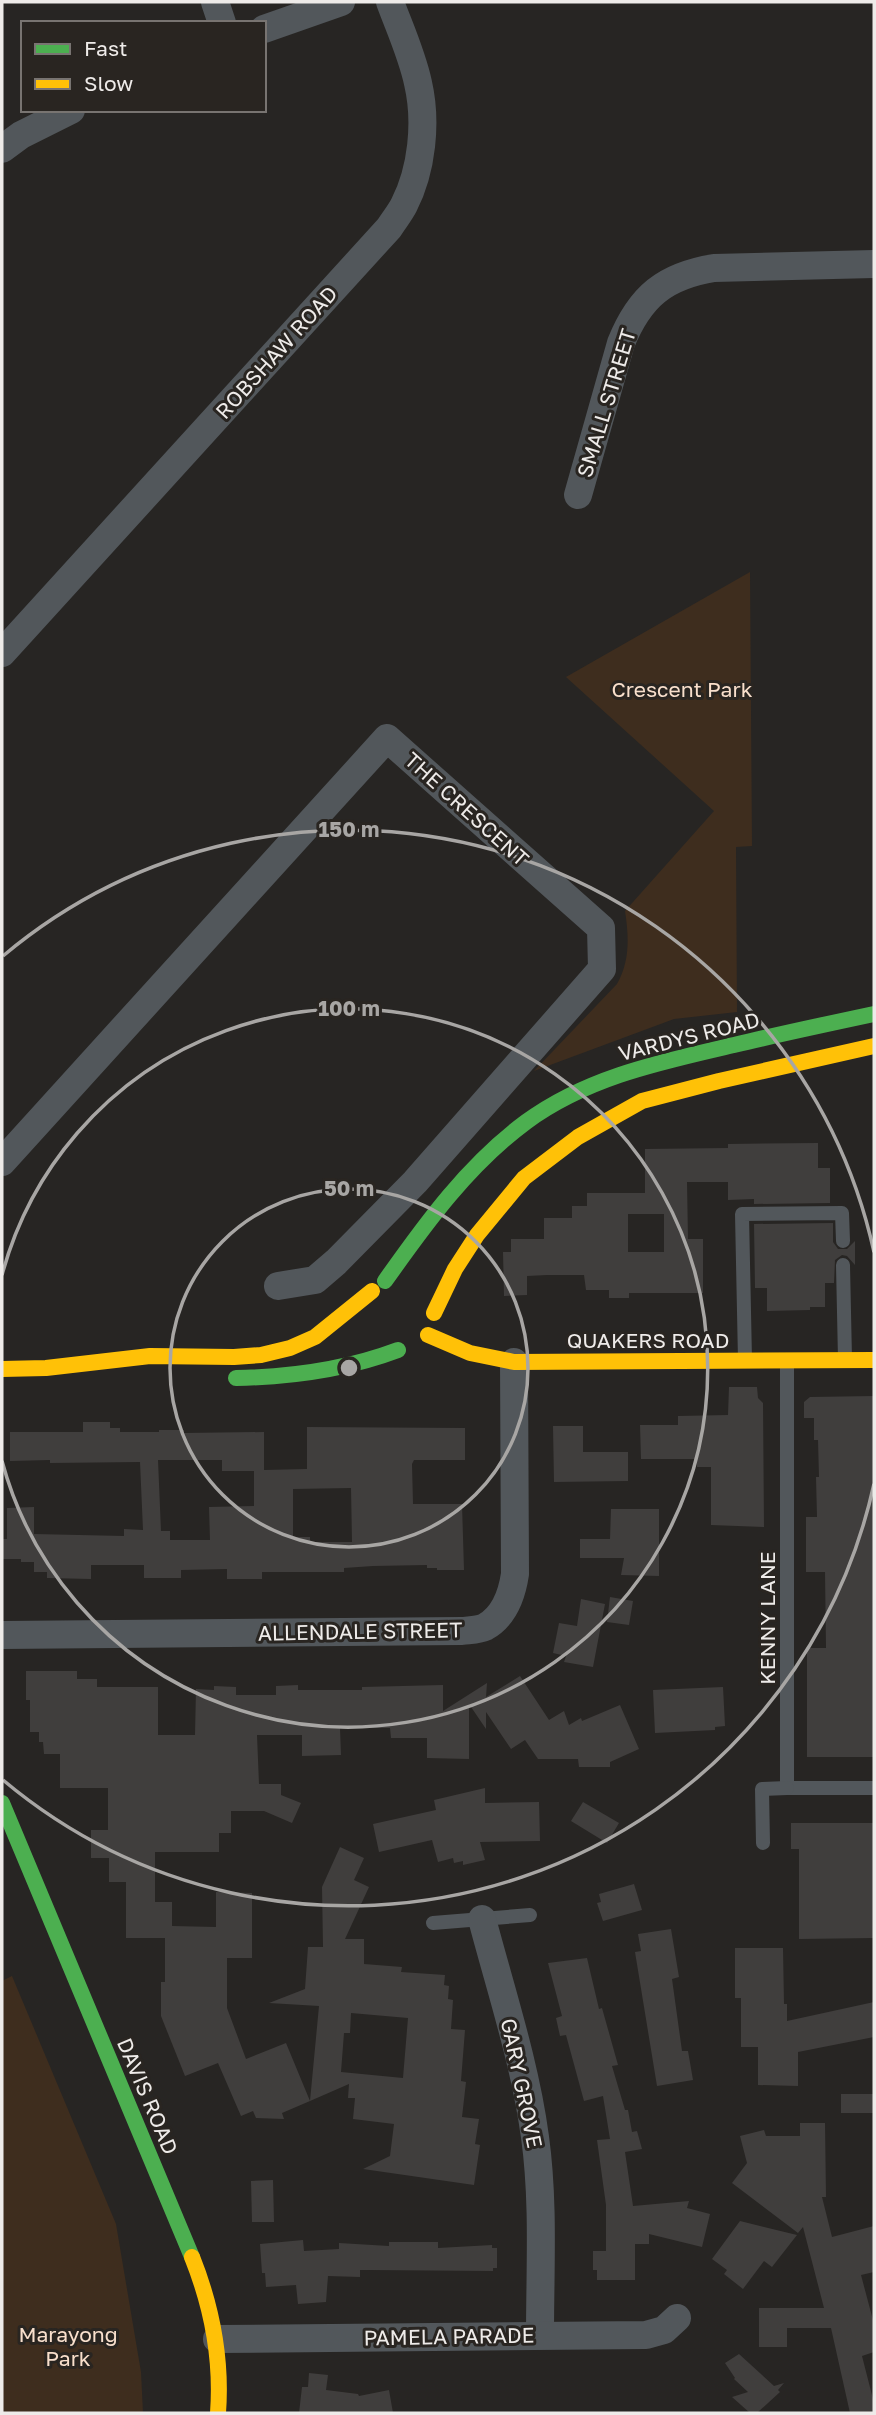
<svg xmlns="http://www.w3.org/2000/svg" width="876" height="2415" font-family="'Golos Text',sans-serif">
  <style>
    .green { fill: #3e2d1e }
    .building { fill: #403e3d; fill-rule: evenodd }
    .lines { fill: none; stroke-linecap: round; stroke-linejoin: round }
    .lane { stroke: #52575b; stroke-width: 14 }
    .street { stroke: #52575b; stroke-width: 28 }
    .fast { stroke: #4caf50; stroke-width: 16 }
    .slow { stroke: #ffc107; stroke-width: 16 }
    .ring { fill: none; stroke: #a8a6a4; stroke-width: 3.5 }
    .labels { text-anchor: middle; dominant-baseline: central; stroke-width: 6; stroke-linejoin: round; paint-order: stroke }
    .street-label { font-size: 21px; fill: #eeebe9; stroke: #292521 }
    .park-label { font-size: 21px; fill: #f8dfcc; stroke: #292521 }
    .centre { fill: #a8a6a4; stroke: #292521; stroke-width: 3.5 }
    .ring-label { font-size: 21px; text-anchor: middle; font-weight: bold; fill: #a8a6a4; stroke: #292521; stroke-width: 6; stroke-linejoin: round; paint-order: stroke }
  </style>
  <rect width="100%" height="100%" fill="#272523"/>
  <g class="green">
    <path d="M750,572L752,846L736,847L737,1012L674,1019L534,1071L617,984C630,961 629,937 625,911L714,811L566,677Z"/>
    <path d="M12,1976L116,2224L141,2372L143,2413H2V1981Z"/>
  </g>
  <g class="building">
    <path d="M818,1143V1168H830V1203L754,1204V1199L728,1200V1182H687L688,1239H703V1293H629V1298H609V1290H586L584,1275H547L527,1276V1295L504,1296L503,1252H511V1239H544V1218H572V1206H587V1193H645V1149L728,1148V1144ZM628,1214H664V1252H628Z"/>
    <path d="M833,1223V1242L838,1249H847L855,1241V1265L847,1256L842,1255L835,1260L834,1283H825V1307H810V1310L767,1311V1288H755L754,1224Z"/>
    <path d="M729,1387H757L758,1398L763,1403L764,1527L711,1525V1467H697V1459H641L640,1425H678V1416L728,1415Z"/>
    <path d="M874,1396V1757H807V1648H826L825,1572H806V1517H817L816,1477H819L818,1440H814V1418H804V1402L810,1397Z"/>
    <path d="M83,1422H110V1428H120V1432H159V1430H184V1433L264,1432V1470L307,1469V1427L465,1428V1460H414L412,1464L413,1504H462L464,1570H437V1568H427V1565L373,1566L344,1568V1572H262V1579H227V1569L181,1570V1578H144V1565H91V1579L47,1578V1572H34V1562H21V1559H2V1539H7V1508L34,1507V1534L124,1536V1529L143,1530L140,1462L50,1463V1460L10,1461V1432H83ZM158,1460H222V1471H254V1506L209,1507L210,1540H170V1531H161ZM351,1488L352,1542H310V1537H293V1489Z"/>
    <path d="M553,1426H583V1452H628V1481L554,1482Z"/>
    <path d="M611,1509H659V1576L621,1575L624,1558H580V1539H610Z"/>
    <path d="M610,1597L633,1601L629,1625L607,1622Z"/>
    <path d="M581,1599L605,1604L593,1667L564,1662L566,1656L553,1653L559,1623L577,1626Z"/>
    <path d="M26,1671H77V1679H97V1687H158V1735H195L196,1689L214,1690V1686L236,1687V1695H276V1686L298,1685V1690H362V1687L443,1685V1711L487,1683L486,1697L520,1676L549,1720L564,1711L569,1725L581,1718L582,1721L620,1705L639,1749L610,1762V1767H579L578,1759H538L525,1740L511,1749L486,1712V1729L469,1704V1759L427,1758V1738H391L390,1728H340L341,1755L302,1756V1735H257L259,1784H281V1795L301,1803L292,1823L264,1811H231V1833H219V1852H155V1902H172V1926L216,1927V1892L252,1893V1958H227V2008L246,2059L286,2043L310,2101L282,2113L284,2119L256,2118L253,2111L241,2116L218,2063L185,2076L161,2016V1982H165V1938H126V1882H109V1858H91V1830H108V1788H60V1754H44L43,1742H39V1732H30V1700H26Z"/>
    <path d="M723,1687L725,1726L715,1727V1730L655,1733L653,1690Z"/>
    <path d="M485,1788V1803L539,1802L540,1841L480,1842L485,1860L463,1865V1861L454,1863L453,1858L438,1862L432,1840L379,1852L373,1824L436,1810L434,1800Z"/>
    <path d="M583,1802L619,1823L607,1843L571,1821Z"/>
    <path d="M791,1823H874V1938L799,1939V1849H791Z"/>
    <path d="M340,1847L364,1858L354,1880L369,1887L345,1939H364V1964L402,1967L401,1972L445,1975L444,1985L449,1986L448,1999L453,2000L451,2029L465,2030L461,2081L466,2082L462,2117L479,2119L475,2144L480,2145L474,2185L363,2169L390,2156L394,2124L353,2119L355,2098H348L349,2084L310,2101L319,2006L269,2003L305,1989L308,1947H323L322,1887ZM351,2013L408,2018L403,2078L341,2072L344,2033H350Z"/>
    <path d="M634,1884L642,1910L603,1921L597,1903L601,1902L599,1894Z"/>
    <path d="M671,1929L679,1977L672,1979L682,2051H688L693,2080L657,2086L635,1952L641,1951L638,1934Z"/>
    <path d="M735,1948H783L784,2004H787V2021L874,2002V2037L798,2052V2086L758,2085V2047H741V1998H735Z"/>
    <path d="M587,1958L599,2009L602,2008L618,2065L612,2066L625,2110H628L632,2132L637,2131L642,2149L625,2152L633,2206L689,2201L687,2208L710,2214L702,2247L649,2234V2244H635V2280H597V2270H593V2251H606V2205L597,2140L610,2139L603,2096L584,2101L566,2035L560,2036L556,2018L562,2016L548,1963Z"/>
    <rect x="841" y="2094" width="33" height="19"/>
    <path d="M800,2123H825L826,2197H822L832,2237L874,2226V2272L861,2275L874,2324V2352L862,2356L874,2403V2413H850L831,2328H787V2347H759V2308H824L803,2227L798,2233L732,2183L747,2163L740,2136L764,2130L766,2136H800Z"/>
    <path d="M273,2180L274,2222H252L251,2181Z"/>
    <path d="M740,2221L797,2235L772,2267L764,2261L743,2289L724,2274L727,2270L712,2259Z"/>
    <path d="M303,2240L304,2251L339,2249V2243L389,2246V2242H438V2248L492,2245V2248H497V2268H493V2271L368,2270H360V2277L328,2276L326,2302L298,2304L296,2285L266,2287L265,2273H262L260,2244Z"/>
    <path d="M739,2354L774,2386L784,2383L778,2390L780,2392L757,2413H750L732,2397L748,2392L734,2379L735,2378L725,2363Z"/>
    <path d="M309,2373L328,2375L326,2390L358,2394L359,2396L389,2390L393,2413H299L302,2387H308Z"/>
  </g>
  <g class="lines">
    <g class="lane">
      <path d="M843,1265L845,1359"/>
      <path d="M745,1360L742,1214L842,1213L843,1241"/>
      <path d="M787,1362V1788H874"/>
      <path d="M763,1843L762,1789L787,1788"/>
      <path d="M433,1923L530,1915"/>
    </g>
    <g class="street">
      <path d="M215,2L222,23"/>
      <path d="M264,29L341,2"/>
      <path d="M2,149L21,135L71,110"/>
      <path d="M578,495L621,343C640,296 665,276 714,268L874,264"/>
      <path d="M2,653L389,228C394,220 400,213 404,205C422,170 427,122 418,83C412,55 400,29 390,2"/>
      <path d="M2,1162L387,738L601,928L602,969L415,1182L336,1262L315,1280L278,1286"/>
      <path d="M2,1635L462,1631C469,1630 479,1630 485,1627C505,1616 512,1594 515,1574L514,1362"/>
      <path d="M482,1919C501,1991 525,2063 535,2137C544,2202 540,2269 540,2335"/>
      <path d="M217,2339L646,2335L664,2330L677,2318"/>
    </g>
    <g class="fast">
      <path d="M385,1281C426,1223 468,1165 526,1122C587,1077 661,1062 734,1045C780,1034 827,1024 874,1014"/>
      <path d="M236,1378C292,1377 345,1370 398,1350"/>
      <path d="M2,1803L192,2257"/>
    </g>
    <g class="slow">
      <path d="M434,1313L455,1269L477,1235L524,1178L578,1137L642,1101L719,1081L874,1046"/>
      <path d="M428,1335L470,1353L514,1362L874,1360"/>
      <path d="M2,1369L46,1368L150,1356L234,1357L261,1355L290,1348L315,1337L372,1291"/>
      <path d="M192,2257C212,2307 222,2359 218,2413"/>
    </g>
  </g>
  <g class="ring">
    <circle cx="349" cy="1368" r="179"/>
    <path d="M2 1275A359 359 0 1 1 2 1461"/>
    <path d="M874 1484A538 538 0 0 1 3 1780M3 956A538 538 0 0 1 874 1252"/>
  </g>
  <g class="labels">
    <g class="street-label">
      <text transform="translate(276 352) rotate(-48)">ROBSHAW ROAD</text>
      <text transform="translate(606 403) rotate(-73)">SMALL STREET</text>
      <text transform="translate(467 809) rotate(42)">THE CRESCENT</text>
      <text transform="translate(689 1036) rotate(-14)">VARDYS ROAD</text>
      <text x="648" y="1340">QUAKERS ROAD</text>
      <text transform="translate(767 1618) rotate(-90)">KENNY LANE</text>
      <text transform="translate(360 1631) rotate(-1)">ALLENDALE STREET</text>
      <text transform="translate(522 2083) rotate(78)">GARY GROVE</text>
      <text transform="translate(148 2096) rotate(67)">DAVIS ROAD</text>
      <text transform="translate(449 2336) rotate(-1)">PAMELA PARADE</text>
    </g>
    <g class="park-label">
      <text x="682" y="689">Crescent Park</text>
      <text x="68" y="2334">Marayong<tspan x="68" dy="24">Park</tspan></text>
    </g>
  </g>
  <circle cx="349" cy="1368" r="10" class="centre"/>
  <g class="ring-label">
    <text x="349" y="837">150 m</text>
    <text x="349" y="1016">100 m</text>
    <text x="349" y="1196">50 m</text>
  </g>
  <rect width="876" height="2415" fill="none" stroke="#eeebe9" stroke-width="7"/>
  <rect x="21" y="21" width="245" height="91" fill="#292521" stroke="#787471" stroke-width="2"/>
  <rect x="35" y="44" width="35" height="10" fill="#4caf50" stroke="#787471" stroke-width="2"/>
  <text x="84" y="56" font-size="21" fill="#eeebe9">Fast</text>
  <rect x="35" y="79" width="35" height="10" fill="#ffc107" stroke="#787471" stroke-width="2"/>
  <text x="84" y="91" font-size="21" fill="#eeebe9">Slow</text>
</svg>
